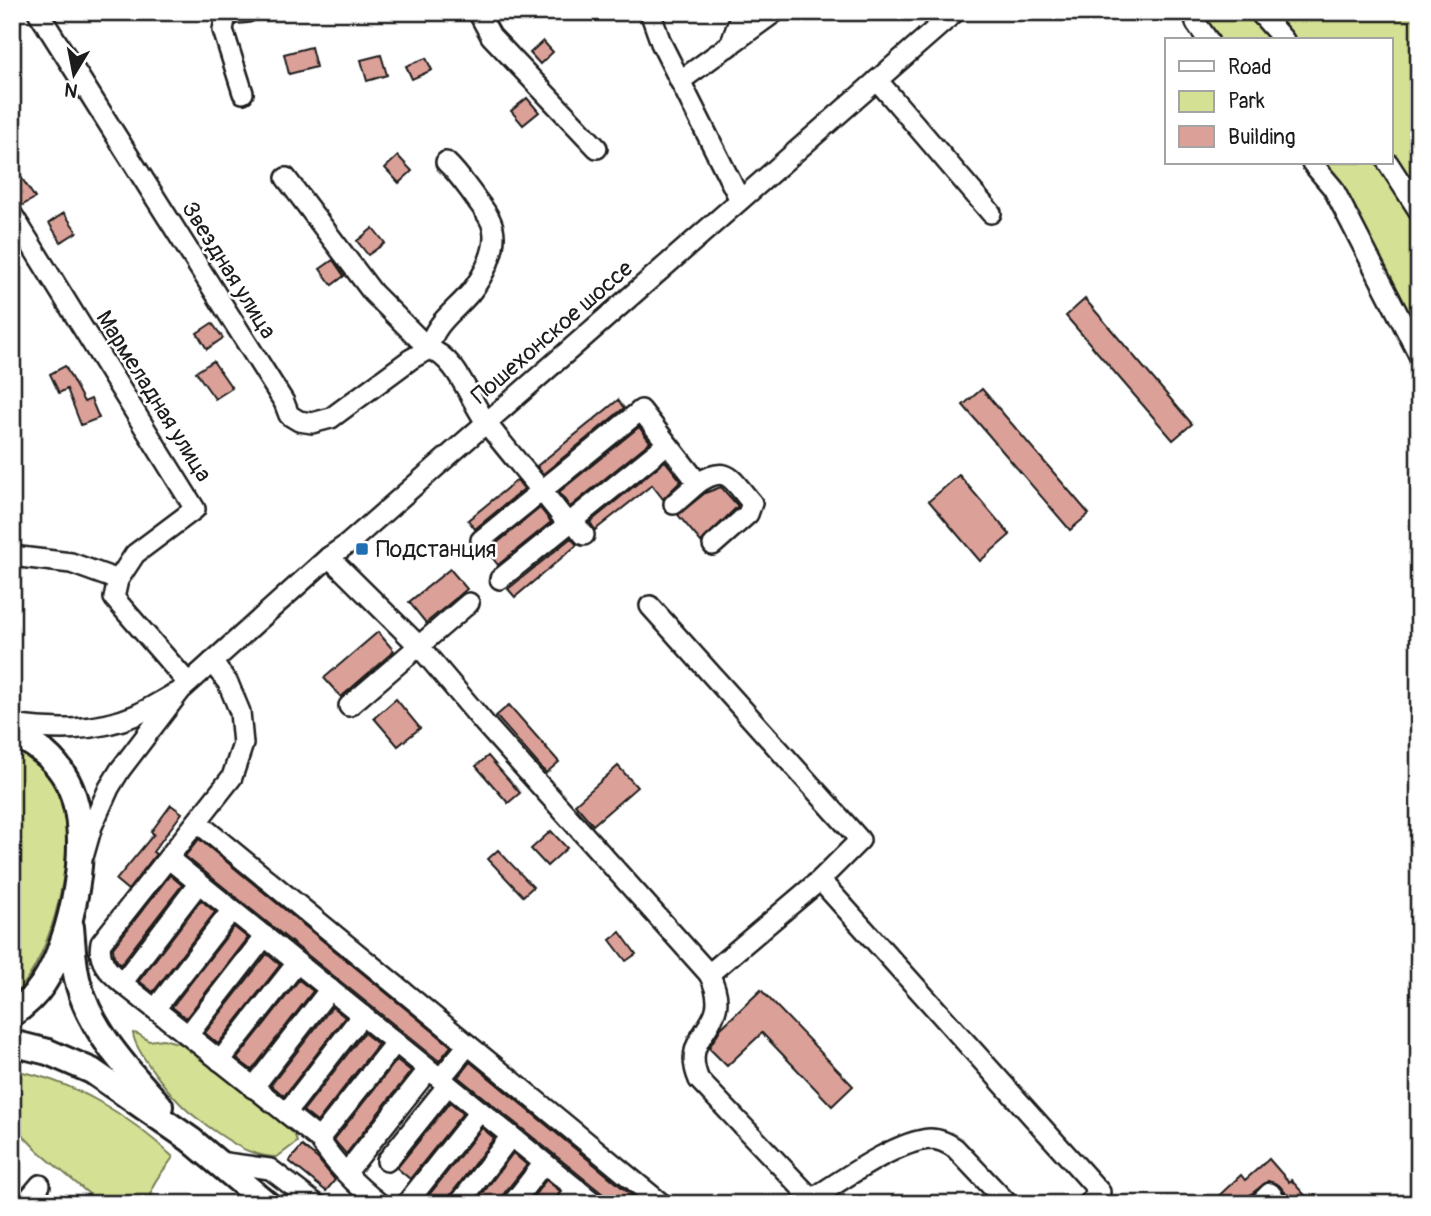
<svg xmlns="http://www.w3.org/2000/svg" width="1431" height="1216" font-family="Pangolin,sans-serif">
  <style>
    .green { fill: #d4e093; stroke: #787e58; stroke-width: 2 }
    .building { fill: #dba199; stroke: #1c1c1c; stroke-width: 2 }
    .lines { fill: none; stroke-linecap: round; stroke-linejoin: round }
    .minor-casing { stroke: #1c1c1c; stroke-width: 24 }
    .major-casing { stroke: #1c1c1c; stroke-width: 30 }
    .minor { stroke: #fff; stroke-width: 19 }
    .major { stroke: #fff; stroke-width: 24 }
    .poi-dot { fill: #1f6fb2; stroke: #fff; stroke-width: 2.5 }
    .labels { text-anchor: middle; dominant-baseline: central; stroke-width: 5; stroke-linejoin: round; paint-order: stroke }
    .street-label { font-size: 23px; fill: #1c1c1c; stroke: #fff }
    .poi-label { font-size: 23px; fill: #1c1c1c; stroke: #fff; text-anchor: start }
  </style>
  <rect width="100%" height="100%" fill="#fff"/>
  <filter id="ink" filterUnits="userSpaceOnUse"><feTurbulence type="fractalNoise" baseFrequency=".0143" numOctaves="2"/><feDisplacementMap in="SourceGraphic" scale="14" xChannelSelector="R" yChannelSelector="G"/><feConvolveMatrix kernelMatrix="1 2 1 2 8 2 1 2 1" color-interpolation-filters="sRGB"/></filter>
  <g filter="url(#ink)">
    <g class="green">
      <path d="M1207,12H1419V336L1323,163H1391V40H1220L1209,27Z"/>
      <path d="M12,747C31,756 50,770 59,790C81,840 53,962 12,997Z"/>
      <path d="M133,1033L138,1034L149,1041L163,1039L189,1046L293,1129L297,1142L277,1157C269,1157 259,1155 251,1152C237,1148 200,1121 188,1111C173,1098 134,1051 133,1033Z"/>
      <path d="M12,1070C73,1080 129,1115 173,1157C162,1175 148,1182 152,1204H101L38,1151L12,1124Z"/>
    </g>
    <g class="building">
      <path d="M543,41L553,52L540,64L530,53Z"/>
      <path d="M311,47L316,67L289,74L284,54Z"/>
      <path d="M381,55L387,75L367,81L361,60Z"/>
      <path d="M426,58L432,70L412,79L406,66Z"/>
      <path d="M527,98L539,112L523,125L511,111Z"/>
      <path d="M398,156L412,171L399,183L385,168Z"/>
      <path d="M21,177L35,198L21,206L12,199V182Z"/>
      <path d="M64,213L77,232L61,242L49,223Z"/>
      <path d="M373,228L385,243L368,255L357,241Z"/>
      <path d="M333,260L344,276L332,285L320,269Z"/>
      <path d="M1085,299L1192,424L1173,440L1066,316Z"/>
      <path d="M212,323L223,338L207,349L197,333Z"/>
      <path d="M213,361L232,388L215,399L196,372Z"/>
      <path d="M65,366L84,402L91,399L99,418L81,425L67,389L59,393L50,374Z"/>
      <path d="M982,389L1089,514L1070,530L963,405Z"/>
      <path d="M618,400L624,408L543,474L537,466Z"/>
      <path d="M639,427L650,442L570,507L559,492Z"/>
      <path d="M665,461L681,481L663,499L652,485L595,530L590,522Z"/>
      <path d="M959,475L1010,535L980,561L929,501Z"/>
      <path d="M517,480L524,489L475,529L468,520Z"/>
      <path d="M721,487L738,506L701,542L678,515L705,493Z"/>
      <path d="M540,508L551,522L498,565L487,551Z"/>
      <path d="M571,538L577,545L515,597L508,589Z"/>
      <path d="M450,569L467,589L426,623L409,602Z"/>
      <path d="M378,632L394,651L341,697L324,678Z"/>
      <path d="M396,699L420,728L398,746L374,718Z"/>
      <path d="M509,705L559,762L546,773L496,716Z"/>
      <path d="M488,756L520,793L508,803L476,766Z"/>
      <path d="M618,766L637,787L593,825L575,804Z"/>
      <path d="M171,805L182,813L153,852L156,854L128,890L116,880L154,834L151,832Z"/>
      <path d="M551,831L567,848L547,866L531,849Z"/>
      <path d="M199,839L451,1046L439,1061L185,856Z"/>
      <path d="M498,850L533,887L523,896L488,859Z"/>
      <path d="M170,875L182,885L120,965L114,956L113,948Z"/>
      <path d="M201,900L215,912L153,992L139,981Z"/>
      <path d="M234,927L248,938L186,1018L172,1007Z"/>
      <path d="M620,932L636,954L626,961L610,940Z"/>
      <path d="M267,954L280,965L218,1044L205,1033Z"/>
      <path d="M299,980L313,991L252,1070L237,1059Z"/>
      <path d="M761,990L853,1086L832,1106L762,1033L727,1066L709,1048L721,1028Z"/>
      <path d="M332,1007L345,1017L284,1096L271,1085Z"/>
      <path d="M364,1033L378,1044L317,1122L303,1111Z"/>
      <path d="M397,1060L411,1071L346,1154L334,1140Z"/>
      <path d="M470,1062L642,1204H607L603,1194L458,1077Z"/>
      <path d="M450,1102L463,1113L410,1179L397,1168Z"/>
      <path d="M482,1128L494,1138L449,1197L447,1204H422Z"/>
      <path d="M302,1146L318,1159L335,1180L326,1191L289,1161Z"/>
      <path d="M513,1153L527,1165L502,1196L500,1204H475Z"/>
      <path d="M1269,1159L1289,1182L1291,1180L1313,1204H1291L1289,1197L1279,1185L1268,1181L1250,1195L1247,1204H1210L1241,1175L1245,1180Z"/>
      <path d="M546,1180L560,1191L554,1204H528Z"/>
    </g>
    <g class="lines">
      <defs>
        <g id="minor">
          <path d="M38,12L284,402L289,415L299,421L312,423L331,418L411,359L429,349"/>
          <path d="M224,12L226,14L247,12"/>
          <path d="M478,12L491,36L597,148"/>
          <path d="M650,12L661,43L740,200"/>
          <path d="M1195,12L1196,23L1208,40"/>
          <path d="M1259,12L1284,40"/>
          <path d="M226,14L223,30L243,93"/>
          <path d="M730,46L742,12"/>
          <path d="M877,80L991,213"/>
          <path d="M680,81L775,12"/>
          <path d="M1312,163L1333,188L1419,355"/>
          <path d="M1388,163L1419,211"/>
          <path d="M286,178L373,293L429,349C458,358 470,402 488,425C513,458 542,489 567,523L576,525L584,535"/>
          <path d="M12,214L195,509L135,554L118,580L114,598L188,683"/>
          <path d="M429,349C433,324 455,311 470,293C483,277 498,249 493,228C491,217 480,205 474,196C465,184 457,172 446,162"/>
          <path d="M674,504L698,483"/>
          <path d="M481,540L641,410L698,483C729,463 732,481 752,503L748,514L713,545"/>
          <path d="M12,554L20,557L71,563L118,580"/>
          <path d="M329,557L419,646L485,724L709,974L820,880L860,840L650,606"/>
          <path d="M500,579L667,444"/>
          <path d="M212,662L228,683L240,712L243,744L232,777L101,943C97,961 109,972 122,983L319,1139C334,1163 357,1186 380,1204"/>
          <path d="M349,706L469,603"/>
          <path d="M12,725C54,731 96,732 136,715C149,709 161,701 174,694"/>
          <path d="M197,822L662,1204"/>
          <path d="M84,854L92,826L109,788L120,770L181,690L329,557L349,543L955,12"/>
          <path d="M168,858L595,1204"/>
          <path d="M820,880L1100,1192L1088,1204"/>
          <path d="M709,974C738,1029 677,1029 699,1080L812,1199C841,1181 896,1141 930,1139C940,1139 947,1143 955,1148L1008,1204"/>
          <path d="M122,983L199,883"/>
          <path d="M155,1009L232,910"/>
          <path d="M188,1035L265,936"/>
          <path d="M220,1061L297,963"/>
          <path d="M440,1079L468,1045"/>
          <path d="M253,1088L330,989"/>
          <path d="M286,1113L362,1015"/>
          <path d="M319,1139L395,1043"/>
          <path d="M387,1161L448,1085"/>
          <path d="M218,1162L270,1169L316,1204"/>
          <path d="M347,1172L428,1070"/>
          <path d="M24,1204L40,1185"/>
          <path d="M406,1204L480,1111"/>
          <path d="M459,1204L511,1136"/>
          <path d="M512,1204L544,1163"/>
          <path d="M566,1204L577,1189"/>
          <path d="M1259,1204L1270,1193L1279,1204"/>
        </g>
        <g id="major">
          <path d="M12,733C37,744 59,762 70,787C93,837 73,939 43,984C35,996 24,1006 12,1014"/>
          <path d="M71,927C73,947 73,967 79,986C92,1032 129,1071 160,1106"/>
          <path d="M12,1043L48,1052L92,1071L191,1140L267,1204"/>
        </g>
      </defs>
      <use href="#minor" class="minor-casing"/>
      <use href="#major" class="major-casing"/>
      <use href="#minor" class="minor"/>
      <use href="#major" class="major"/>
    </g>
  </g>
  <rect class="poi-dot" x="355" y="542" width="14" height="14" rx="3.5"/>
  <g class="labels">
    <g class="street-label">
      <text transform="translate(229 270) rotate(58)">Звездная улица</text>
      <text transform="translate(552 332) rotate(-41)">Пошехонское шоссе</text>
      <text transform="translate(154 396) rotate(58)">Мармеладная улица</text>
    </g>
    <g class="poi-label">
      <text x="376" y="549">Подстанция</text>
    </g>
  </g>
  <rect width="1431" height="1216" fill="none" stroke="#fff" stroke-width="42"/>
  <rect x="21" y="21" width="1389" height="1174" fill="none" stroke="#1c1c1c" stroke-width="2.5" filter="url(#ink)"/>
  <rect x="1165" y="38" width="228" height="126" fill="#ffffff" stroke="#a4a4a4" stroke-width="2"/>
  <rect x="1179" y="61" width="35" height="10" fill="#ffffff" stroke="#a4a4a4" stroke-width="2"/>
  <text x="1228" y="74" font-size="21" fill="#1c1c1c">Road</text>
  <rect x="1179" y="91" width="35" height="21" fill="#d4e093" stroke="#a4a4a4" stroke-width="2"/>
  <text x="1228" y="108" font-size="21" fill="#1c1c1c">Park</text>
  <rect x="1179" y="126" width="35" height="21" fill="#dba199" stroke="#a4a4a4" stroke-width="2"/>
  <text x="1228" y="144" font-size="21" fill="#1c1c1c">Building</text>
  <g transform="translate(74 74) rotate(190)" stroke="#ffffff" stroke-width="5" paint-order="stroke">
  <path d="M0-5L12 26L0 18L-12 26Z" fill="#1c1c1c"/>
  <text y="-10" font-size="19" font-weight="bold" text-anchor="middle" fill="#1c1c1c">N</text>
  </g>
</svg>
